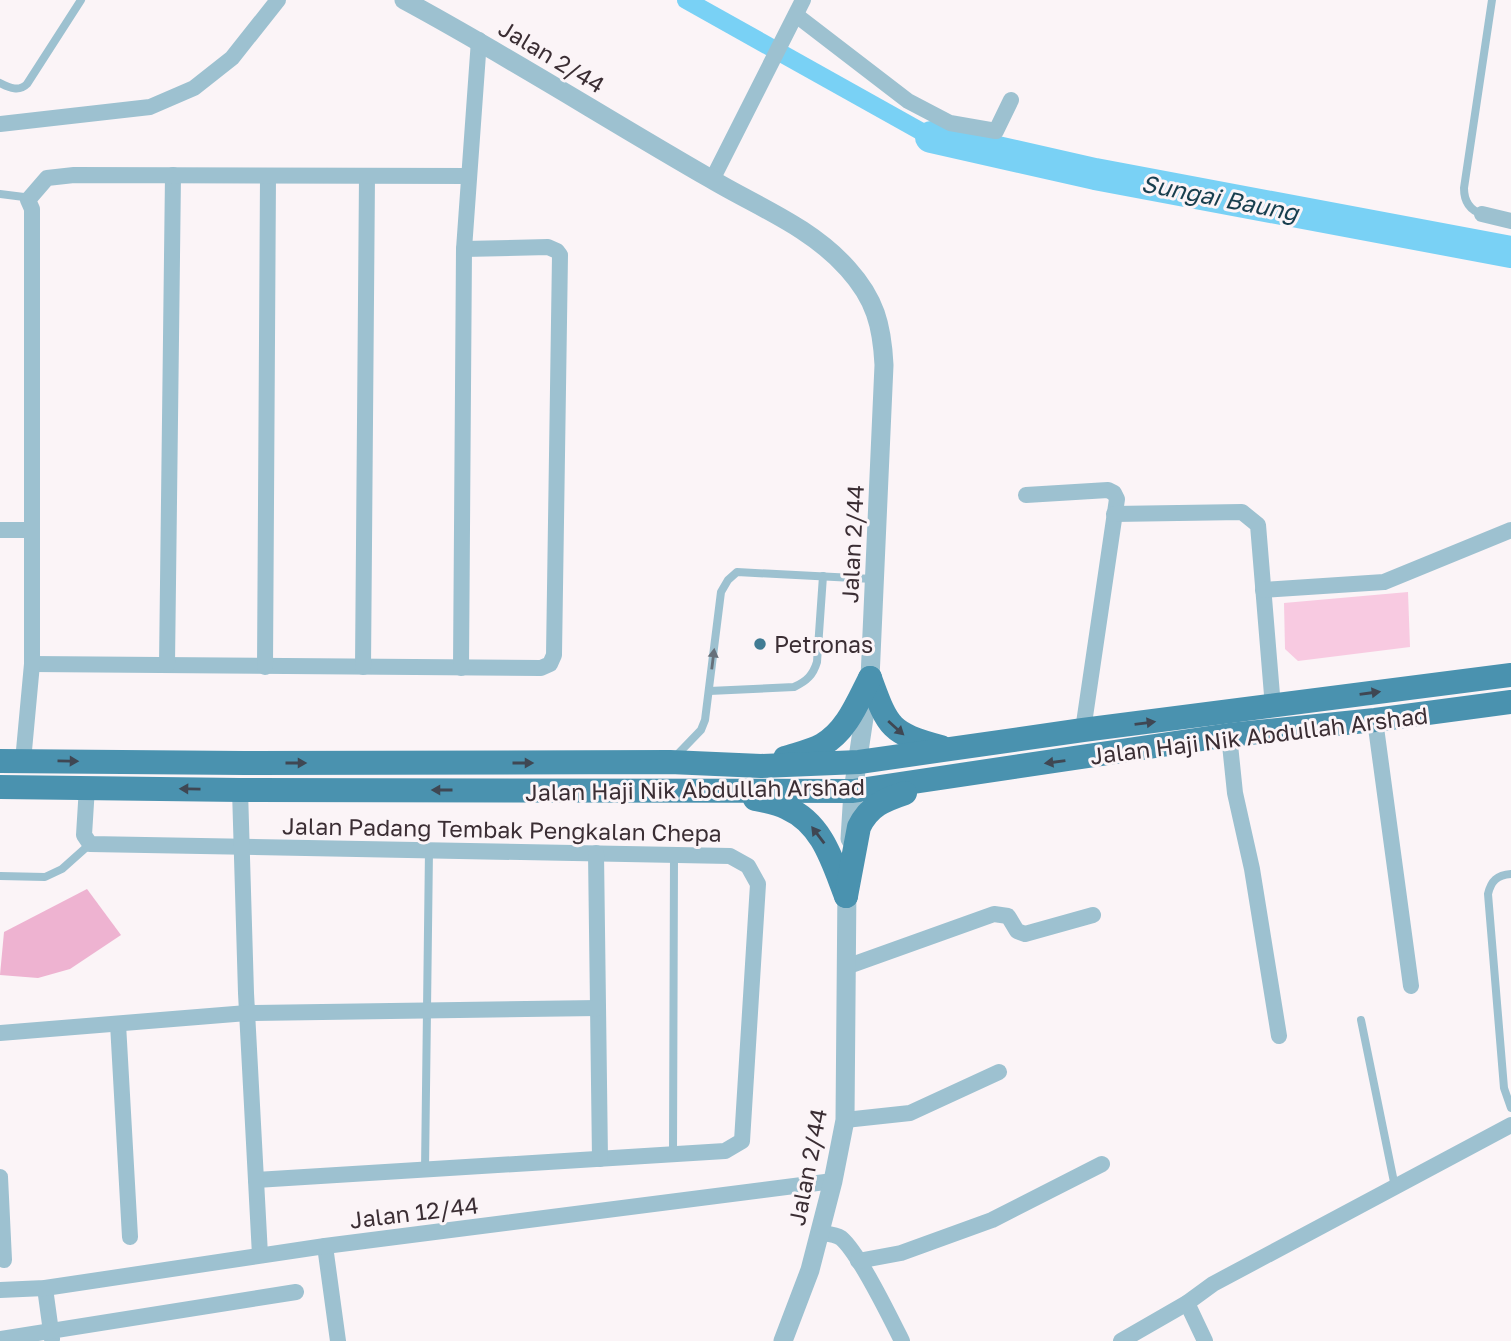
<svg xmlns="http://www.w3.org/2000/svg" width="1511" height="1341" font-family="'Golos Text',sans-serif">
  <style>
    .green { fill: #eeb3d1 }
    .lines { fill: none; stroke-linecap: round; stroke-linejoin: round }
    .canal { stroke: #79d1f5; stroke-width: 18 }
    .river { stroke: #79d1f5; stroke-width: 32 }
    .building { fill: #f8cae1 }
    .service { stroke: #9dc1d0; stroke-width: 8 }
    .minor { stroke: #9dc1d0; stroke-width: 16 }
    .tertiary { stroke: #9dc1d0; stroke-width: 19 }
    .primary { stroke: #4a92af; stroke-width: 24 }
    .oneway { fill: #67707a }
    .oneway2 { fill: #3f4753 }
    .poi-dot { fill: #407b93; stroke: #fbf4f7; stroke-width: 2.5 }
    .labels { text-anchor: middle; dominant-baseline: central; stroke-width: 6; stroke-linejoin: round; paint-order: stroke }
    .street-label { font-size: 23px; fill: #3b2e34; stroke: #fbf4f7 }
    .poi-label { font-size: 23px; fill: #3b2e34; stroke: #fbf4f7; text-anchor: start }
    .water-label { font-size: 24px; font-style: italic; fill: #173e4e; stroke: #fbf4f7 }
  </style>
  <rect width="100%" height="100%" fill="#fbf4f7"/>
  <path class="green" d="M87,889L121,935L70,969L38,978L0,975L4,932Z"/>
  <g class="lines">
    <path class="canal" d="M686,0L931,137"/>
    <path class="river" d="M931,137L1095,174L1511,252"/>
  </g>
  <path class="building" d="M1408,592L1410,647L1298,661L1285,649L1284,603Z"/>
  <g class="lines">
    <g class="service">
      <path d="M0,83C10,88 19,92 27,84L81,0"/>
      <path d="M0,194L24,197L28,200"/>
      <path d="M1482,214C1469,210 1464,201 1464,188L1492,0"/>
      <path d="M709,691L794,687C807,681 813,675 817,662L823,576"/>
      <path d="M674,758L701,730L705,720L721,592L728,580L737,572L873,579"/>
      <path d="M1511,874C1497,875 1491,881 1488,894L1504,1088L1511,1108"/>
      <path d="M0,876L45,877L62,869L90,844"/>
      <path d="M1361,1020L1395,1187"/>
      <path d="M673,1155L674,855"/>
      <path d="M425,1170L429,850"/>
    </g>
    <g class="minor">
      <path d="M796,15L908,101L950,123L996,131L1011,100"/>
      <path d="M0,124L150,107L194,88L232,58L278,0"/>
      <path d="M712,180L803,0"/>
      <path d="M1482,214L1511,221"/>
      <path d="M1026,495L1108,490L1114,493L1117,499L1083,730"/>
      <path d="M1114,514L1242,512L1258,525L1273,707"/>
      <path d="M0,530H32"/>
      <path d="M1263,590L1384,582L1511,530"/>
      <path d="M32,664L541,668L550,664L554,655L560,255L557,251L548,247L464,249"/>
      <path d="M167,665L173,175"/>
      <path d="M265,667L268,176"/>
      <path d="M363,667L367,176"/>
      <path d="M461,668L464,249L479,40"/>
      <path d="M1375,720L1411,986"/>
      <path d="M1229,735L1235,793L1252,869L1279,1036"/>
      <path d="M23,761L32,664V209L28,200L47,178L74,175L469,176"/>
      <path d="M87,787L84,835L90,844L730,856L748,866L758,884L742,1141L725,1151L256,1180"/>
      <path d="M240,790L246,993L260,1255"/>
      <path d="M596,853L600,1159"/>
      <path d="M846,967L994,914L1008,916L1017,931L1025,934L1093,915"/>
      <path d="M118,1024L130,1237"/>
      <path d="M0,1033L247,1013L598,1008"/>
      <path d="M845,1120L910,1113L999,1072"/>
      <path d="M0,1177L4,1260"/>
      <path d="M820,1233C827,1234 835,1234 841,1238C859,1253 890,1317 902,1341"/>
      <path d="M325,1246L338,1341"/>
      <path d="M858,1261L901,1253L992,1220L1102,1164"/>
      <path d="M45,1288L52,1339"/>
      <path d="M0,1290L45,1288L325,1246L833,1181"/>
      <path d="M1187,1303L1205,1341"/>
      <path d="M0,1339L296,1292"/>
      <path d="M1121,1341L1187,1303L1213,1284L1511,1125"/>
    </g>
    <g class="tertiary">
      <path d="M404,0C508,56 608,120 711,179C758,207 811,227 848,269C875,299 882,325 884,365L870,678L853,791L850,839"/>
      <path d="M783,1341L810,1270L833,1181L845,1120L847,883"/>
    </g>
    <g class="primary">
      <path d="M870,678C888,727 889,733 941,747"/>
      <path d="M785,758C797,754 811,751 822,745C847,731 858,701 870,678"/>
      <path d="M0,761L244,763L670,762L761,766L859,762L1083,730L1511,675"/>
      <path d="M0,787L240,790L853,791L1229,735L1375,720L1511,702"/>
      <path d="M755,799C766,801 778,803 787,808C823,824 833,863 846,896"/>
      <path d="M846,896L859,827C869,806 884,800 905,793"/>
    </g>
  </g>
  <defs><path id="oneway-solid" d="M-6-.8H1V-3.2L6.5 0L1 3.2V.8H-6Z" transform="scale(1.75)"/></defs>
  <use class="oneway" href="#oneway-solid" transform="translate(713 659) rotate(-83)"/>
  <g class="oneway2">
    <use href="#oneway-solid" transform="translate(1370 693) rotate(-8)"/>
    <use href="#oneway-solid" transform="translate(1145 723) rotate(-7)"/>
    <use href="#oneway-solid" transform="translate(896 728) rotate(42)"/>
    <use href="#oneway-solid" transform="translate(68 761) rotate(1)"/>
    <use href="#oneway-solid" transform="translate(1055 762) rotate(172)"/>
    <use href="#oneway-solid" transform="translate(296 763)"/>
    <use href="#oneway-solid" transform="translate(523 763)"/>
    <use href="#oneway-solid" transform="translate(190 789) rotate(-179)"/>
    <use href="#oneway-solid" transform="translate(442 790) rotate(-180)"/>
    <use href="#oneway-solid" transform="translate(818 835) rotate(-127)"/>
  </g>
  <circle class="poi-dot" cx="760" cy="644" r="7"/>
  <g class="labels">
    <g class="street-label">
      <text transform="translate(552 56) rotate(31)">Jalan 2/44</text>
      <text transform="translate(852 544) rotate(-87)">Jalan 2/44</text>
      <text transform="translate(1259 735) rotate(-7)">Jalan Haji Nik Abdullah Arshad</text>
      <text transform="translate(695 789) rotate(-1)">Jalan Haji Nik Abdullah Arshad</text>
      <text transform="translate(502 829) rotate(1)">Jalan Padang Tembak Pengkalan Chepa</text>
      <text transform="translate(807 1167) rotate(-79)">Jalan 2/44</text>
      <text transform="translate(414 1212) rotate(-7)">Jalan 12/44</text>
    </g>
    <g class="poi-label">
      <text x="774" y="644">Petronas</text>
    </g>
    <g class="water-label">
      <text transform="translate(1220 197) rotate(11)">Sungai Baung</text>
    </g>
  </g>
</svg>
